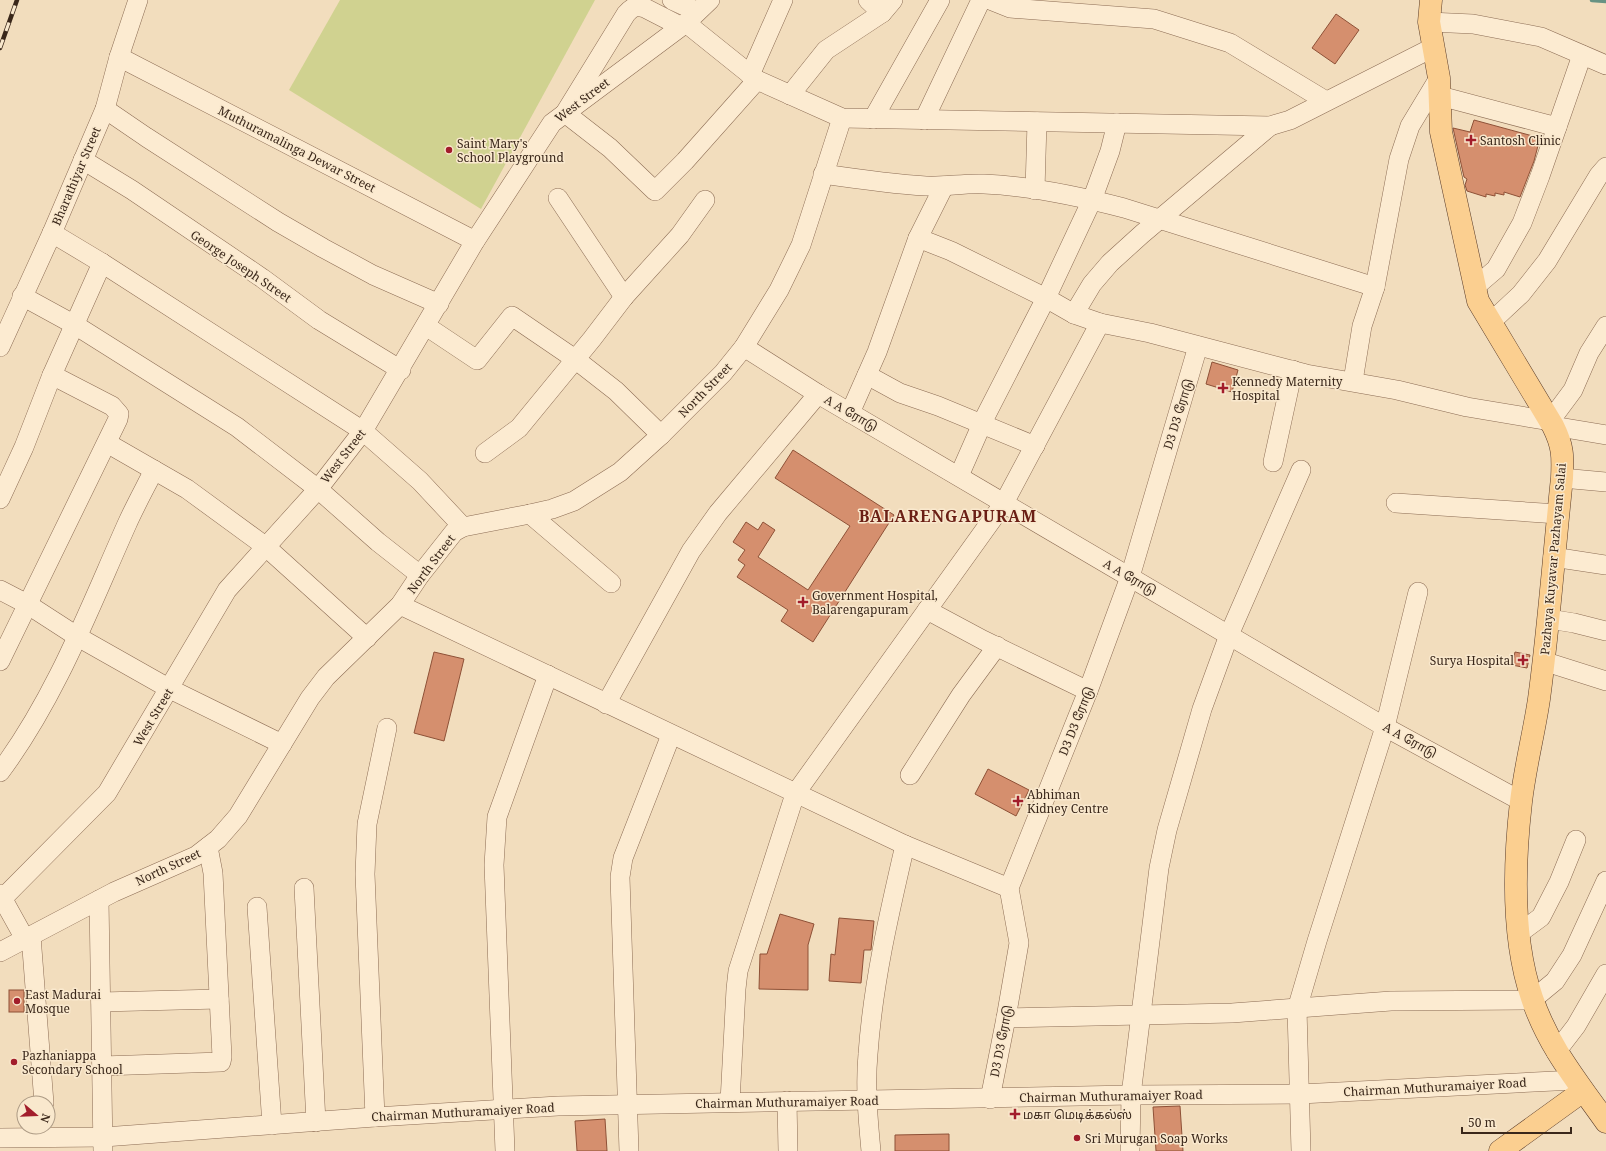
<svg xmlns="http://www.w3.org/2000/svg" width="1606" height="1151" font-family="'Noto Serif','Noto Sans Tamil',serif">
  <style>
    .green { fill: #d0d290 }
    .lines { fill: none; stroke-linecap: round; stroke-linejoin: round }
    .stream { stroke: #679283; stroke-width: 4.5 }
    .building { fill: #d58f6e; stroke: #8e5137 }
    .minor-casing { stroke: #8c6c54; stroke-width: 20 }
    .major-casing { stroke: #593b29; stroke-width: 23 }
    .minor { stroke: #fcebd1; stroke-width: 19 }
    .major { stroke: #fbcf90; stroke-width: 22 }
    .rail-casing { stroke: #3a271a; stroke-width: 4.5 }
    .rail { stroke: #f9e8cd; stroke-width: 3; stroke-dasharray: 9; stroke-linecap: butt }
    .poi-dot { fill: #a21d2b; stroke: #f9e8cd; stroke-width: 1.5 }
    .labels { text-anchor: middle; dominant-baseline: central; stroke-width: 3; stroke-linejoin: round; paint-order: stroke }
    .street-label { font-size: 12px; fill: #3a271a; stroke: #f9e8cd }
    .poi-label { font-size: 12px; fill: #3a271a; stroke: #f9e8cd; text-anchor: start }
    .district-label { font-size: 16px; font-weight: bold; letter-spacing: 1px; fill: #6b1f15; stroke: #f9e8cd }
  </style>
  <rect width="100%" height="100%" fill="#f2ddbd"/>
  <path class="green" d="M340,0H595L481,209L289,90Z"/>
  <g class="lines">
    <path class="stream" d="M1592,0L1606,1"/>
  </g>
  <g class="building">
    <path d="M1336,14L1359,30L1335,64L1312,48Z"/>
    <path d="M1474,120L1540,138L1534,161L1520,197L1504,192V195L1495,193V196L1486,194V197L1467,191L1465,185L1467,179L1464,177L1453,128L1470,132Z"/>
    <path d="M1212,362L1238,370L1232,392L1206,384Z"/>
    <path d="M793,450L894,515L813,642L781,621L788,610L737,577L745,565L738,560L745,550L733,542L746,522L758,530L763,522L775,530L758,557L808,590L850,526L775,478Z"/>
    <path d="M434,652L464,659L444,741L414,733Z"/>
    <path d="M1515,652L1530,655L1527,668L1512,665Z"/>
    <path d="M988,769L1029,790L1016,816L975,794Z"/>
    <path d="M780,914L814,924L808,945V990L759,989L760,954H767Z"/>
    <path d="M839,918L874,921L871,950H864L861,983L829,981L831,954L835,955Z"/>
    <rect x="9" y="990" width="15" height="22"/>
    <path d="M1180,1106L1183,1151H1156L1153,1107Z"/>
    <path d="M605,1119L607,1151H577L575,1121Z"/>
    <path d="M949,1134V1151H895V1135Z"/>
  </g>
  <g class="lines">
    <defs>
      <g id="minor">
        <path d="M672,0L696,11"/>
        <path d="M868,0L882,13"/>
        <path d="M990,0L1010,8L1154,19L1230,43L1326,101"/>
        <path d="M1429,22L1473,24L1541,37L1606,65"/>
        <path d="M686,23L757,80L842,118L1270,126L1290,120L1434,47"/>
        <path d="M680,26L645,8C636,5 632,7 626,14L565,113L610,148L655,191L685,161L757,80"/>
        <path d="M119,57L475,241"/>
        <path d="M750,75L783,0"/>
        <path d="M790,95L826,50L882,13L893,0"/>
        <path d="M1440,96L1557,127"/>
        <path d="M105,109L146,137L278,222L323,248L373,275L439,304"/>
        <path d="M873,119L940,0"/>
        <path d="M924,120L981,0"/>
        <path d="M83,160L132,190L262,278L319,320L401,370"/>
        <path d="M823,174C857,179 892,184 926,186C945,187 964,183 984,184C1031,186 1078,196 1124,208L1375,287L1362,326L1353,381"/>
        <path d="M1035,190L1037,122"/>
        <path d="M558,198L624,297"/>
        <path d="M52,233L102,263L363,431L420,481L463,527"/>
        <path d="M918,238L951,251L1046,298L1074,314L1100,323L1150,333L1306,374L1397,390L1467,407L1550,421L1573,390L1589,353L1606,326"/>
        <path d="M1375,287L1399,159L1410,126L1439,78"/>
        <path d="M1475,287L1496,269L1522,223L1540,176L1582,55"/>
        <path d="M22,296L75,325L237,427L318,489L378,542L420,575"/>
        <path d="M1074,314L1092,284L1110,263L1142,234L1270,126"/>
        <path d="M1491,322L1521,294L1547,261L1599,175L1606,167"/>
        <path d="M426,326L477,360L512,316L575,359L616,391L661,435"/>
        <path d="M0,347L52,233L105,109L119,57L138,0"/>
        <path d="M744,347L818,394L1385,727L1521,801"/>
        <path d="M867,375L900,393L938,406L1035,446"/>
        <path d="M850,413L877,352L918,238L944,186"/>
        <path d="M1553,426L1606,435"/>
        <path d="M107,443L187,489L265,546L367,638"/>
        <path d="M485,453L519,428L592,339L624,297L680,235L705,200"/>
        <path d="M1273,462L1293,370"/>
        <path d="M959,476L985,417L1046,298L1092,200L1110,151L1117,123"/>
        <path d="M1562,478L1606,482"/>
        <path d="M0,499L24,447L52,375L102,263"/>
        <path d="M1396,503L1558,514"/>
        <path d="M530,514L611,583"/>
        <path d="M1553,557L1606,565"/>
        <path d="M0,590L27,604L78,637L170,689L282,744"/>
        <path d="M400,605L905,845L1009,888"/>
        <path d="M927,610L983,640L1088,691"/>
        <path d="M1549,619L1574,623L1606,631"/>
        <path d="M0,661L118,419L119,414L112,406L52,375"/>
        <path d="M1543,661L1606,681"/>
        <path d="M606,704L691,551L718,513L818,394"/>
        <path d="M0,772C56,697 89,609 127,524C135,506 145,488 154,470"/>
        <path d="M910,775L961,695L997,646"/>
        <path d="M304,888L316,1122"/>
        <path d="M0,894L25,939"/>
        <path d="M3,898L107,793L227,590L318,489L363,431L475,241L552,123L686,23L710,0"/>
        <path d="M99,900L103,1151"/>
        <path d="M257,907L272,1125"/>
        <path d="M1518,934L1541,917L1559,882L1576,840"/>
        <path d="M31,936L44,1103"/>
        <path d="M0,952L114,892L196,856L218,839L238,816L310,698L326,677L400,605L420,575L439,551L454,532L463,527L530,514L552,509L574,501L620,472L661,435L723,373L744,347L779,290L801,245L842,118"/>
        <path d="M101,1002L219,999"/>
        <path d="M1006,1018L1232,1013L1391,1001L1532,1000L1555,981L1572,955L1606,881"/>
        <path d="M1556,1052L1576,1026L1606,974"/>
        <path d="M102,1066L221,1062L222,1057L213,873L208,847"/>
        <path d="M990,1099L1006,1018L1019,943L1009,888L1088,691L1130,577L1198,346"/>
        <path d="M787,1101L788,1151"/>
        <path d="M730,1102L736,989L738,971L795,794L1004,503L1100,323"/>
        <path d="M375,1117L365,874L367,824L387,728"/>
        <path d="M0,1138L104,1137L375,1117L558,1106L1131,1095L1300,1094L1575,1080"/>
        <path d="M505,1151L494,865L497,817L548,675"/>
        <path d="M629,1151L620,877L623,858L671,735"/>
        <path d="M871,1151C868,1119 865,1086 868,1054C873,983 889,914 905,845"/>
        <path d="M1130,1151L1131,1095L1159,868L1167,830L1202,709L1229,635L1301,470"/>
        <path d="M1301,1151L1297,1009L1317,941L1385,727L1418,592"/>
      </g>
      <g id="major">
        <path d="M1431,0L1429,22L1439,78L1441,132L1478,301L1553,426C1563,446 1563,456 1562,478C1554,552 1549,625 1539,699C1534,733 1525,767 1521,802C1514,863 1512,940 1532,998C1548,1046 1577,1081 1606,1122"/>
        <path d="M1500,1151L1583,1091"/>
      </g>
    </defs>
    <use href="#minor" class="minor-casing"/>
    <use href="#major" class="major-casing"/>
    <use href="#minor" class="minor"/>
    <use href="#major" class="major"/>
    <defs>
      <path id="rail" d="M0,48L17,0"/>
    </defs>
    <use href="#rail" class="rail-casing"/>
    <use href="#rail" class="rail"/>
  </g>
  <g class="poi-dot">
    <path d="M1469 134h4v4h4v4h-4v4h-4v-4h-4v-4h4z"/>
    <circle cx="449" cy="150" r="4"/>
    <path d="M1221 382h4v4h4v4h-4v4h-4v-4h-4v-4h4z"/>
    <path d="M801 596h4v4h4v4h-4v4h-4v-4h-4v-4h4z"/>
    <path d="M1521 654h4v4h4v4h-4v4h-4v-4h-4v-4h4z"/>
    <path d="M1016 795h4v4h4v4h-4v4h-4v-4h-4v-4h4z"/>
    <circle cx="17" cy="1001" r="4"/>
    <circle cx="14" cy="1062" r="4"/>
    <path d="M1013 1108h4v4h4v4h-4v4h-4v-4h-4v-4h4z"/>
    <circle cx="1077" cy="1138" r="4"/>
  </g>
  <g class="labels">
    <g class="street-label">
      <text transform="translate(582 100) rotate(-37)">West Street</text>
      <text transform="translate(297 149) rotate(27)">Muthuramalinga Dewar Street</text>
      <text transform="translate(76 176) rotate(-67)">Bharathiyar Street</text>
      <text transform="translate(241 266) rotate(34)">George Joseph Street</text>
      <text transform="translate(705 390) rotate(-46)">North Street</text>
      <text transform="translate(851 413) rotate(30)">A A ரோடு</text>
      <text transform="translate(1178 414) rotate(-73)">D3 D3 ரோடு</text>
      <text transform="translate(343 456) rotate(-52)">West Street</text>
      <text transform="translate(1553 559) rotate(-85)">Pazhaya Kuyavar Pazhayam Salai</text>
      <text transform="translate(431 564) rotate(-53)">North Street</text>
      <text transform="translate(1130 577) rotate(30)">A A ரோடு</text>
      <text transform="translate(153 717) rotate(-59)">West Street</text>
      <text transform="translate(1076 721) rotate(-68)">D3 D3 ரோடு</text>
      <text transform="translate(1410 740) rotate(29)">A A ரோடு</text>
      <text transform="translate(168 867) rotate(-25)">North Street</text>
      <text transform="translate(1001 1041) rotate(-79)">D3 D3 ரோடு</text>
      <text transform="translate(1435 1087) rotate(-3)">Chairman Muthuramaiyer Road</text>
      <text transform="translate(1111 1096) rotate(-1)">Chairman Muthuramaiyer Road</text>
      <text transform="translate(787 1102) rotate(-1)">Chairman Muthuramaiyer Road</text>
      <text transform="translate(463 1112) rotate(-3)">Chairman Muthuramaiyer Road</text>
    </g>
    <g class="poi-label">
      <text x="1480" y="140">Santosh Clinic</text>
      <text x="457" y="143">Saint Mary's<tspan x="457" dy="14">School Playground</tspan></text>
      <text x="1232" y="381">Kennedy Maternity<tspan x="1232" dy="14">Hospital</tspan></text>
      <text x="812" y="595">Government Hospital,<tspan x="812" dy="14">Balarengapuram</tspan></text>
      <text x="1514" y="660" text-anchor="end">Surya Hospital</text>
      <text x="1027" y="794">Abhiman<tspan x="1027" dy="14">Kidney Centre</tspan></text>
      <text x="25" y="994">East Madurai<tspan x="25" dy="14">Mosque</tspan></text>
      <text x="22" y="1055">Pazhaniappa<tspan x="22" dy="14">Secondary School</tspan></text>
      <text x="1023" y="1114">மகா மெடிக்கல்ஸ்</text>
      <text x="1085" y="1138">Sri Murugan Soap Works</text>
    </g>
    <g class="district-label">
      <text x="948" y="516">BALARENGAPURAM</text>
    </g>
  </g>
  <g transform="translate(36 1115) rotate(109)"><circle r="19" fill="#f9e8cd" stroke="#ad9b85"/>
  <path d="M0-3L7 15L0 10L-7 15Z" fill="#a21d2b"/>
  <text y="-6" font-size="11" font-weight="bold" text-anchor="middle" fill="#3a271a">N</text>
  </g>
  <path d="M1462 1127v6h109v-6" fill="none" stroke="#3a271a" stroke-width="2"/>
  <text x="1468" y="1127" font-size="12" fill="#3a271a" stroke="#f9e8cd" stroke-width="3" paint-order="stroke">50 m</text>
</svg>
